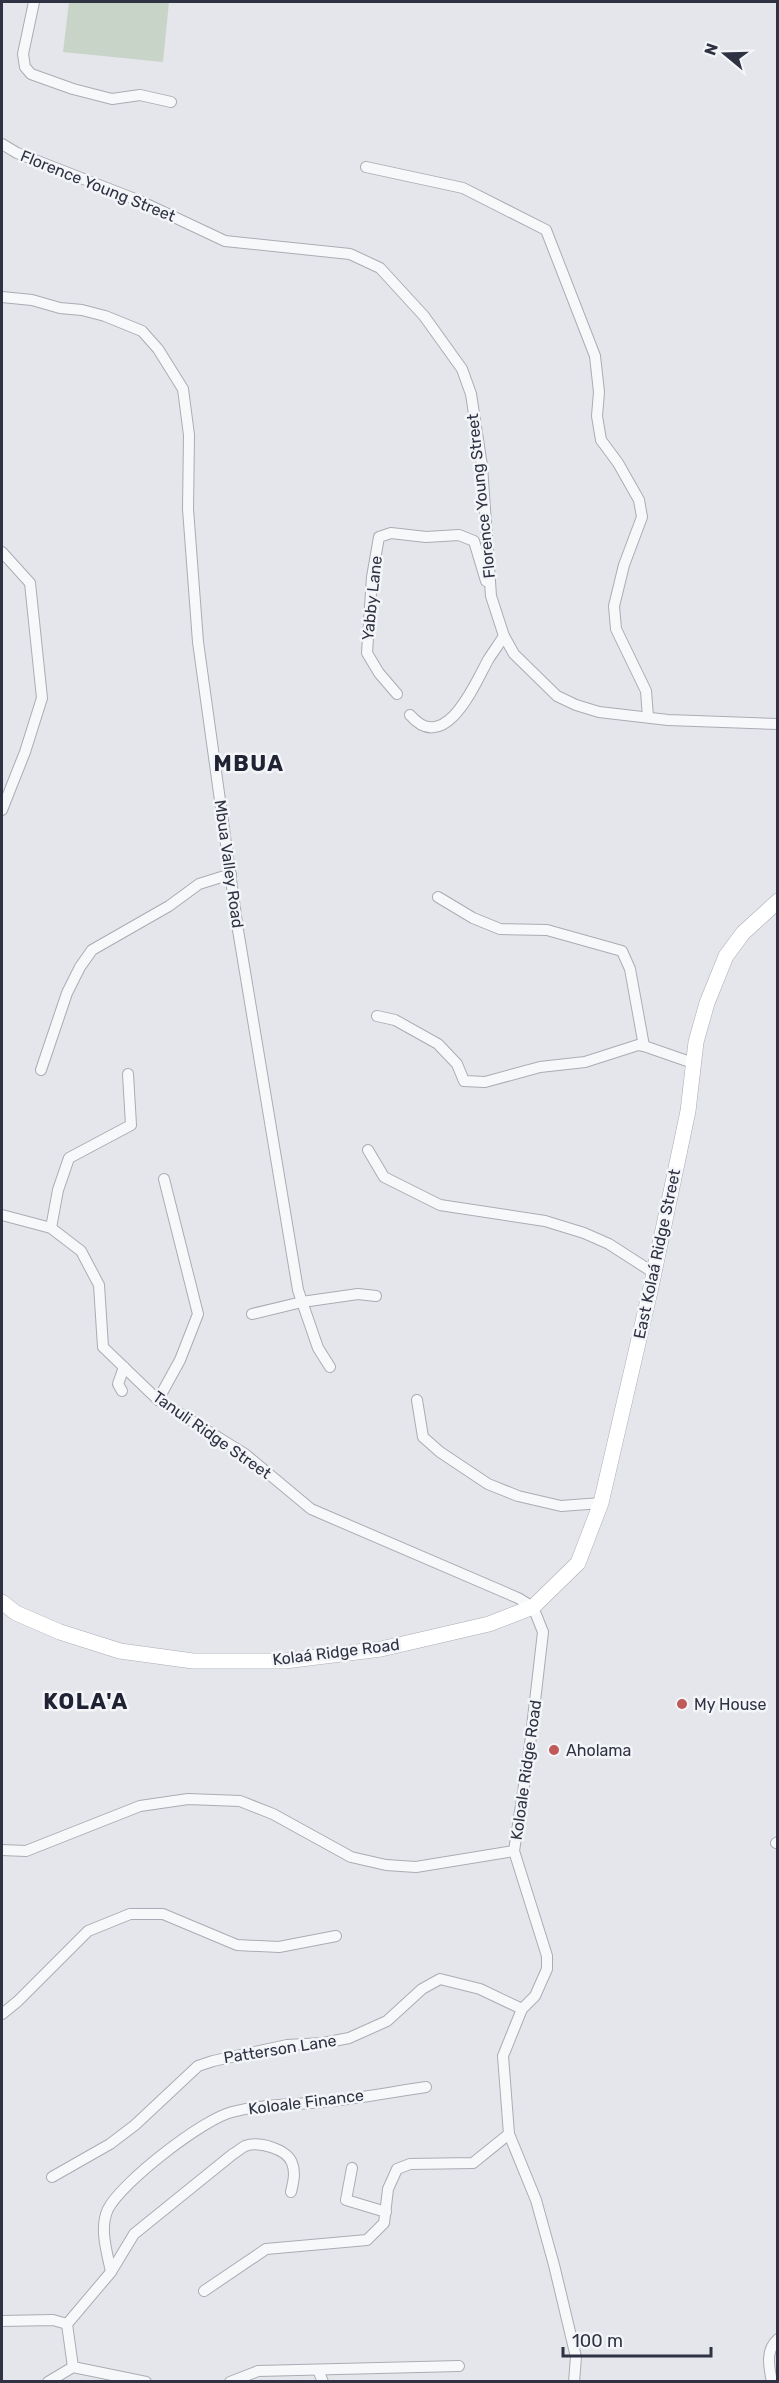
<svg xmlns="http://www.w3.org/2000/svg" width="779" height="2383" font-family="Rubik,sans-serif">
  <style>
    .green { fill: #c8d4c7 }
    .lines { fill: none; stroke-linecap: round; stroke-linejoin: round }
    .street-casing { stroke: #aaacb5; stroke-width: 12 }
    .secondary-casing { stroke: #aaacb5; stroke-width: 16 }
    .street { stroke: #f7f8f9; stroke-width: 10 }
    .secondary { stroke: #fff; stroke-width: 15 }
    .poi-dot { fill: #c15959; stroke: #f4f5f8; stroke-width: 2 }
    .labels { text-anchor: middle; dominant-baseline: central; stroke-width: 5; stroke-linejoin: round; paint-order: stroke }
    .street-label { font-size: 16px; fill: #2e3242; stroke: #f4f5f8 }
    .poi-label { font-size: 16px; fill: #2e3242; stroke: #f4f5f8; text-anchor: start }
    .district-label { font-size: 22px; font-weight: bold; letter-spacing: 1.5px; fill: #202333; stroke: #f4f5f8 }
  </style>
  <rect width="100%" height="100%" fill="#e5e6eb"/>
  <path class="green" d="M69,2H169L163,62L63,52Z"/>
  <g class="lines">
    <defs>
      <g id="street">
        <path d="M34,2L23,54L25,67L31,74L73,89L112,99L140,95L171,102"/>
        <path d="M2,144L17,153L140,201L225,241L350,254L380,268L424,316L462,369L471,394L482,466L491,596L504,636L514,654L557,696L576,705L599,712L668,720L778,724"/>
        <path d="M366,167L463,188L546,230L595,356L599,392L597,416L601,440L618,463L639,500L642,517L624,565L614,606L616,629L646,691L648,717"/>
        <path d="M2,297L32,300L60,308L82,310L105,316L142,331L158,349L183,389L189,435L188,509L198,642L238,930L298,1290L318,1348L330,1367"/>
        <path d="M2,552L30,583L42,698L25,752L2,810"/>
        <path d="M397,694L379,673L367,653L372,577L379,537L391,533L426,537L459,535L474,541L486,581"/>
        <path d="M410,715C445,756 475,684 488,660C493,652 499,644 504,636"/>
        <path d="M438,897L473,918L500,929L547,930L622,951L630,969L644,1046L693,1063"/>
        <path d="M377,1016L395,1020L438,1044L457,1064L464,1081L485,1082L540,1067L585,1062L638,1045L644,1046"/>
        <path d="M41,1070L67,993L80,967L92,950L169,906L199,884L231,874"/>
        <path d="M368,1150L384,1177L440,1205L545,1221L584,1233L609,1244L654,1273"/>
        <path d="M2,1215L51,1228L81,1251L99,1285L103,1347L158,1400L245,1454L311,1509L518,1598L533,1607L543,1632L529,1753L514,1851L547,1956V1969L535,1996L522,2009L503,2056L509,2134L536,2200L554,2265L576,2357L574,2382"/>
        <path d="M51,1228L58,1190L69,1158L131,1125L128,1074"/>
        <path d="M252,1314L302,1302L358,1294L376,1296"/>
        <path d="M122,1391L118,1384L124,1367"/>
        <path d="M158,1400L180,1360L198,1314L164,1179"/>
        <path d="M417,1400L423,1437L440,1452L488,1484L518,1496L561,1506L601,1503"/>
        <path d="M776,1843L778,1842"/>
        <path d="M2,1850L26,1851L140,1806L188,1799L240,1801L273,1814L351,1857L386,1865L416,1867L514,1851"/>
        <path d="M2,2014L18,2001L88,1931L130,1914H163L237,1945L279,1947L336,1936"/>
        <path d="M352,2168L346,2200L386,2212"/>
        <path d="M52,2177L110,2144L135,2125L198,2066L213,2061L287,2045L323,2043L349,2038L387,2021L422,1989L440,1979L480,1989L522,2009"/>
        <path d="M111,2272L134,2234L233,2154C237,2152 241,2148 245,2146C259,2141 287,2149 292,2163C296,2173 293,2183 291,2192"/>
        <path d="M204,2291L266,2249L367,2240L384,2223L388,2189L397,2169L410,2164L473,2163L509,2134"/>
        <path d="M2,2321L53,2320L67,2324"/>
        <path d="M73,2367L67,2324L111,2272C107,2252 99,2228 108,2209C122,2182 203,2119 232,2112C262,2104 292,2105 322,2102C357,2099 391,2092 426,2087"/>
        <path d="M318,2370L323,2382"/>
        <path d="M48,2382L73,2367L146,2382"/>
        <path d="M230,2382L258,2371L459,2366"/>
        <path d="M772,2382C769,2367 765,2350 778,2339"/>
      </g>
      <path id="secondary" d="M2,1602L16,1613L60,1632L120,1651L193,1661H285L381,1649L489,1624L533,1607L578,1563L601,1503L651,1287L688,1111L696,1042L707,1003L726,956L743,933L778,901"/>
    </defs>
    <use href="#street" class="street-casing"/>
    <use href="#secondary" class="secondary-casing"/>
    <use href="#street" class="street"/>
    <use href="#secondary" class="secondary"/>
  </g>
  <g class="poi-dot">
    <circle cx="682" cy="1704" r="6"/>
    <circle cx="554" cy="1750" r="6"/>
  </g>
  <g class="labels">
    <g class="street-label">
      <text transform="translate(98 186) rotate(22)">Florence Young Street</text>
      <text transform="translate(481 496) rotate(-96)">Florence Young Street</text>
      <text transform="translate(372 598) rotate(-84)">Yabby Lane</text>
      <text transform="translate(229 864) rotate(82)">Mbua Valley Road</text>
      <text transform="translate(657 1254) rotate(-78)">East Kolaá Ridge Street</text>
      <text transform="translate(212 1435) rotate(35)">Tanuli Ridge Street</text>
      <text transform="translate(336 1652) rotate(-7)">Kolaá Ridge Road</text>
      <text transform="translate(526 1770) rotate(-82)">Koloale Ridge Road</text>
      <text transform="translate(280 2049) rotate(-9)">Patterson Lane</text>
      <text transform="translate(306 2102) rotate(-7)">Koloale Finance</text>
    </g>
    <g class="poi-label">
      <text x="694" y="1704">My House</text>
      <text x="566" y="1750">Aholama</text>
    </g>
    <g class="district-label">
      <text x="249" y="763">MBUA</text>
      <text x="86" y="1701">KOLA'A</text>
    </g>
  </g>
  <rect width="779" height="2383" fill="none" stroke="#2e3242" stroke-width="6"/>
  <g transform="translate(725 54) rotate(289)" stroke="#f4f5f8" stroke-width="4.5" paint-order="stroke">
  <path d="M0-4.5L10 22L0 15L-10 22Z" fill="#2e3242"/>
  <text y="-9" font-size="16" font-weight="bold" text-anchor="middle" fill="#2e3242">N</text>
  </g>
  <path d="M563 2347v9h148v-9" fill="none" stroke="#2e3242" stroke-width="3"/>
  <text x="572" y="2347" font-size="18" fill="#2e3242" stroke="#f4f5f8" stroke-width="4.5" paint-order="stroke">100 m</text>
</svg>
